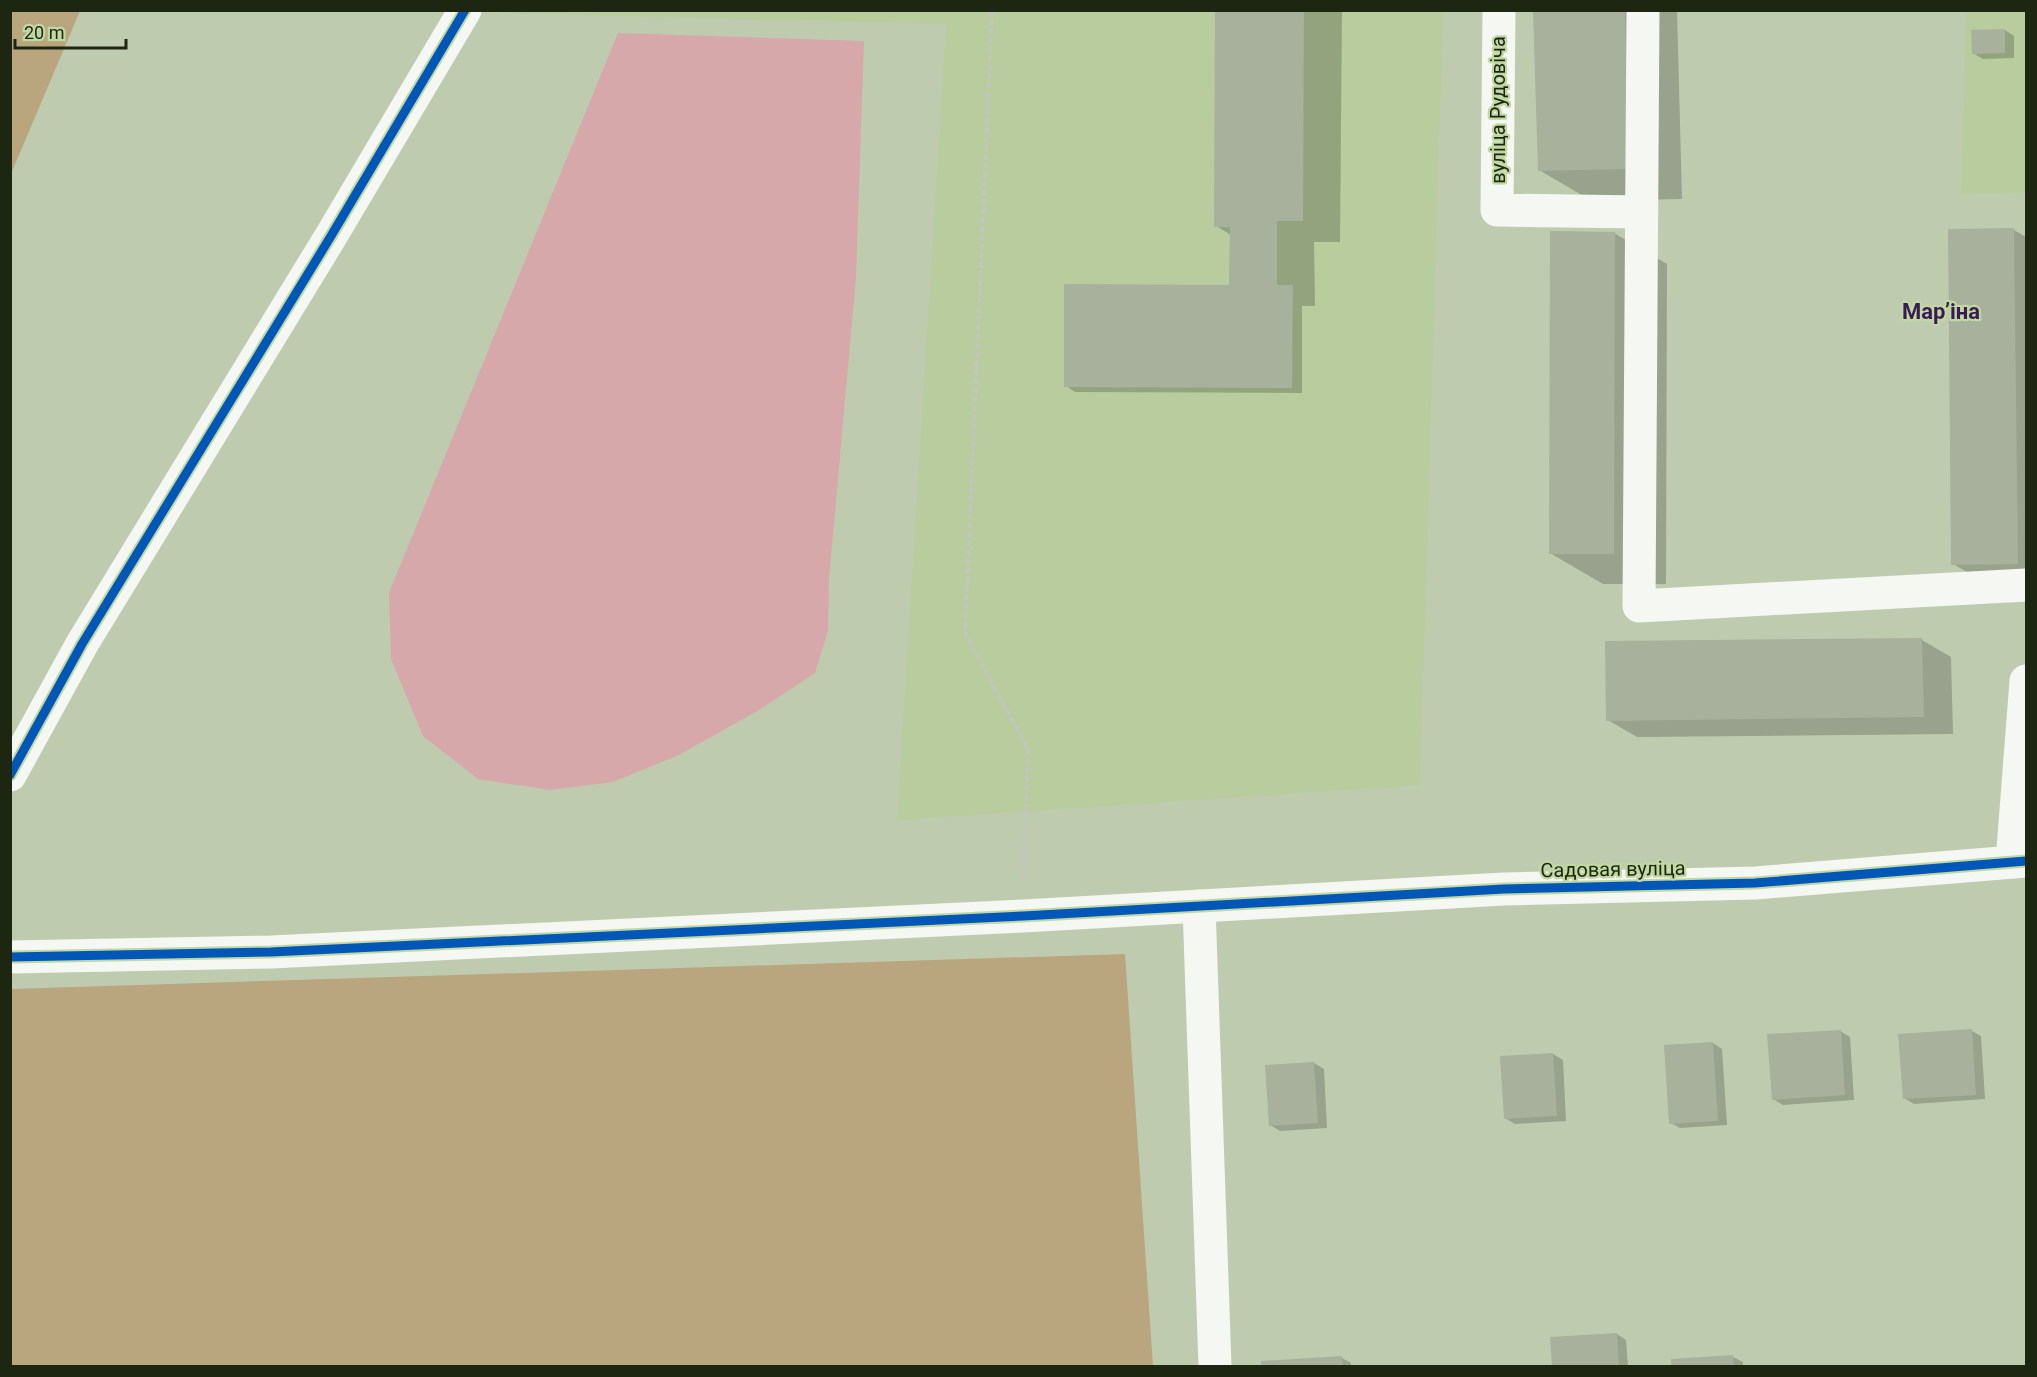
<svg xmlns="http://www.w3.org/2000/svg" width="2037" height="1377" font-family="Roboto,sans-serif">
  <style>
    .built { fill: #b8cc9e }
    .forest { fill: #baa67e }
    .water { fill: #d6a8a9 }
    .shadow { fill: #0003 }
    .building { fill: #a7b19b }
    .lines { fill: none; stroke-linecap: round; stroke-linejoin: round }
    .path { stroke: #c2c6bd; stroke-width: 4; stroke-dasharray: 6 3; stroke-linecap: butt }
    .minor { stroke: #f5f7f3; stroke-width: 33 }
    .cycleway-casing { stroke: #c1d8a2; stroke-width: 13 }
    .cycleway { stroke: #0057b8; stroke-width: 9 }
    .labels { text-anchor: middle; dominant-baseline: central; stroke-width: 4.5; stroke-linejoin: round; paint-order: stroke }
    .street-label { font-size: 20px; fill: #1d2611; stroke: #c1d8a2 }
    .quarter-label { font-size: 22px; font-weight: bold; fill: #3a1b53; stroke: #c1d8a2 }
  </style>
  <rect width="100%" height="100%" fill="#bfcbaf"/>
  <g class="built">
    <path d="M502,10L1443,11L1420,785L897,820L946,24L500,13Z"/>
    <path d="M1966,11H2026V193L1961,194Z"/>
  </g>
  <g class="forest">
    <path d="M11,10L80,11L11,174L10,11Z"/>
    <path d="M1125,954L1153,1366H11V989Z"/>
  </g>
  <path class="water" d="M618,33L864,41L856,277L829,579L828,631L815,673L759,710L679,755L613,782L550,790L478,779L423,736L391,659L389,593Z"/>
  <g class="shadow">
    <path d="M1217,10H1342L1340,242H1314L1315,306H1302V393L1075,392L1066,386L1230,286L1231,235L1216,226Z"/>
    <path d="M1535,10H1677L1682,199L1592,201L1539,170Z"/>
    <path d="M2005,30L2014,36V58L1983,59L1973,53Z"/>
    <path d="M2014,230L2026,237V594H2005L1953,564Z"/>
    <path d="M1614,233L1667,264L1666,584H1603L1550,553Z"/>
    <path d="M1922,640L1951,657L1953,734L1637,737L1608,720Z"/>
    <path d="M1840,1031L1850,1037L1854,1100L1783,1105L1773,1099Z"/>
    <path d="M1972,1031L1981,1036L1985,1099L1914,1104L1904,1098Z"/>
    <path d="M1713,1043L1722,1049L1727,1125L1680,1128L1671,1123Z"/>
    <path d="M1553,1054L1563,1060L1566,1121L1515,1124L1505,1118L1502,1058Z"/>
    <path d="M1314,1063L1324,1069L1327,1128L1280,1131L1270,1125Z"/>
    <path d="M1617,1334L1626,1340L1628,1366H1554L1552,1338Z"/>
    <path d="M1733,1357L1743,1362V1366H1673L1672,1361Z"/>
    <path d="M1342,1358L1351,1363V1366H1263L1262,1362Z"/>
  </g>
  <g class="building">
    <path d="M1215,10H1304L1303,221H1277V285H1293L1292,388L1064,387V284L1229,285L1230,227H1214Z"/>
    <path d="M1533,10H1625L1629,169L1538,171Z"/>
    <path d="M2005,29V53L1972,54L1971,30Z"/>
    <path d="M2014,228L2018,564L1951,565L1948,229Z"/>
    <path d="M1550,231L1615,232L1614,554H1549Z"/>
    <path d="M1922,638L1924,717L1606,721L1605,641Z"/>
    <path d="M1972,1029L1976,1095L1903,1099L1898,1034Z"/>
    <path d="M1841,1030L1845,1095L1772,1100L1767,1034Z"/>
    <path d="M1713,1042L1718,1121L1669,1124L1664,1045Z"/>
    <path d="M1553,1053L1557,1116L1504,1119L1500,1056Z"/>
    <path d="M1314,1062L1318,1123L1269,1126L1265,1065Z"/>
    <path d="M1617,1333L1619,1366H1552L1550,1337Z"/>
    <path d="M1733,1355L1734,1366H1671V1359Z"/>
    <path d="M1342,1356L1343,1366H1261V1361Z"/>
  </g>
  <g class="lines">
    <path class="path" d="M992,10L965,633L1028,749L1024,882"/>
    <g class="minor">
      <path d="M1499,10L1497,210L1641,212"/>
      <path d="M1643,10L1639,606L2026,585"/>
      <path d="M10,775L82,644L331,236L465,10"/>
      <path d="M2012,862L2026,681"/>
      <path d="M1199,906L1215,1366"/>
      <path d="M10,957L271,952L1023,916L1504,889L1755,883L2026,861"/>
    </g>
    <defs>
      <g id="cycleway">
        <path d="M10,775L82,644L331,236L465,10"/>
        <path d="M10,957L271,952L1023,916L1504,889L1755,883L2026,861"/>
      </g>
    </defs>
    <use href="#cycleway" class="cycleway-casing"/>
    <use href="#cycleway" class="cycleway"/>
  </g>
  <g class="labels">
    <g class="street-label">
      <text transform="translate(1498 110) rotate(-90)">вуліца Рудовіча</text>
      <text transform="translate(1613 869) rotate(-1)">Садовая вуліца</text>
    </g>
    <g class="quarter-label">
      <text x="1941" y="311">Марʼіна</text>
    </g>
  </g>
  <rect width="2037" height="1377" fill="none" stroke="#1d2611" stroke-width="24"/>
  <path d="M15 39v9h111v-9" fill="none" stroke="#1d2611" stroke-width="3"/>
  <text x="24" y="39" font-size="18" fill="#1d2611" stroke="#c1d8a2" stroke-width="4.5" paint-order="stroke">20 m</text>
</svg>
